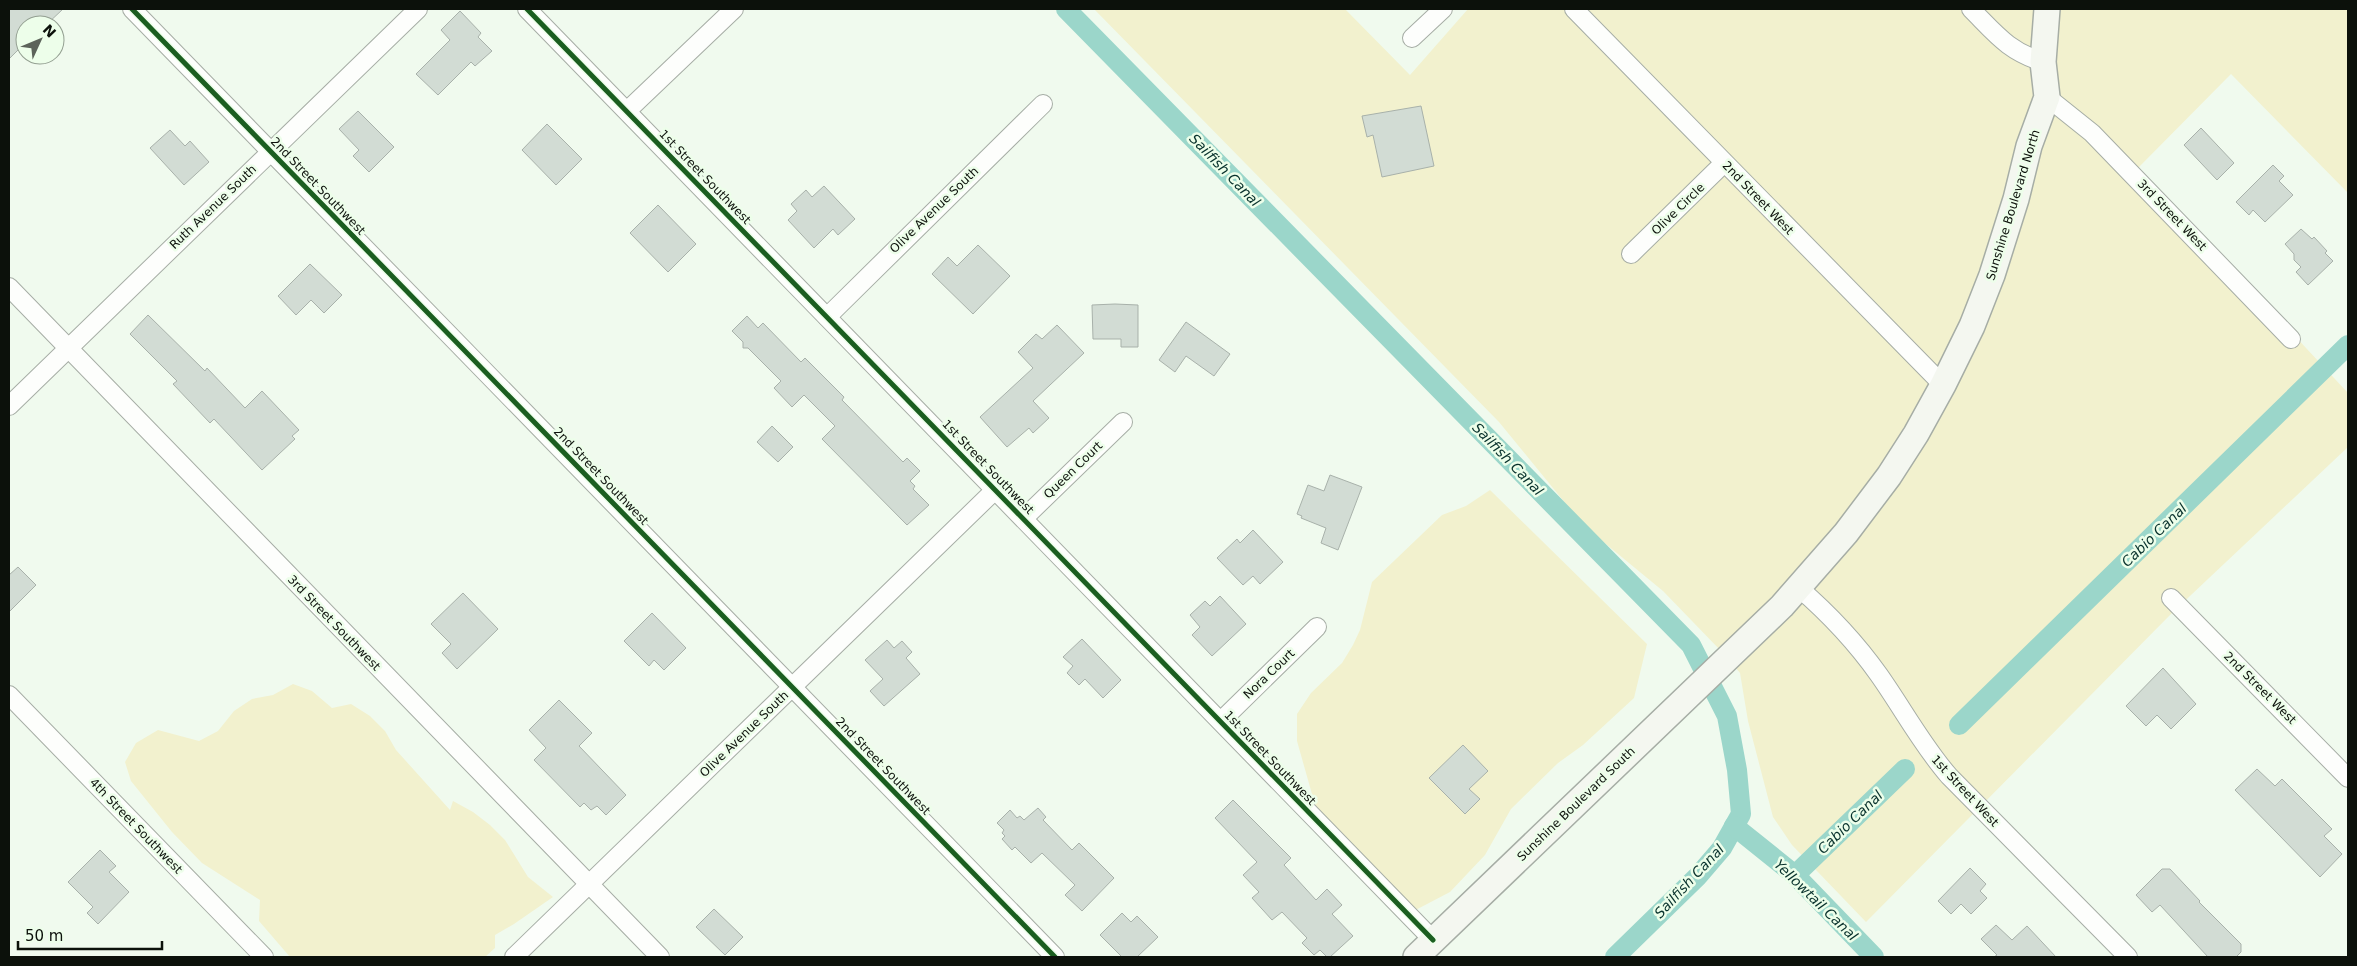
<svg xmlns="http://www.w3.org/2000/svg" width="2357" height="966" font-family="'DejaVu Sans',sans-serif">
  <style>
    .green { fill: #f2f1ce }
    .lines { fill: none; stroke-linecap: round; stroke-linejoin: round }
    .canal { stroke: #9bd6ca; stroke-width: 20 }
    .building { fill: #d2dcd4; stroke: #a8b1aa }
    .street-casing { stroke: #a6ada5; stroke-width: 20 }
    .secondary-casing { stroke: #a6ada5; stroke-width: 28 }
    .street { stroke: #fdfefc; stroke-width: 18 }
    .secondary { stroke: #f4f7f0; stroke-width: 25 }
    .cycleway-casing { stroke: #edfeea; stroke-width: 8 }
    .cycleway { stroke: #1b5e20; stroke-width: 5 }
    .labels { text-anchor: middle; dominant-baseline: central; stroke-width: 5; stroke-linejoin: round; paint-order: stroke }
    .street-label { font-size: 12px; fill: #0c110b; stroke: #edfeea }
    .water-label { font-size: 14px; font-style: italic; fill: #08312c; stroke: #edfeea }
  </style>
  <rect width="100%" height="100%" fill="#f0faee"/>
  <g class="green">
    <path d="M1094,9H1345L1410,75L1468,9H2037L2036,97L2006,197L1962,322L1934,381L1881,471L1792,581L1722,652L1663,591L1584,526L1499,422Z"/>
    <path d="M2058,9H2348V193L2231,74L2138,168L2348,393V447L2173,612L1866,922L1792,845L1773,817L1748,721L1740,673L1735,667L1926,438L2054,61Z"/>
    <path d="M1490,490L1647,644L1634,698L1583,745L1558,763L1511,809L1485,855L1450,892L1406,915L1321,826L1297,741V714L1311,693L1342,663L1353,645L1360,630L1372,582L1442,515L1466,506Z"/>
    <path d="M293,684L312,691L332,708L351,704L370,716L385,731L396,750L450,810L453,801L473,812L490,825L505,840L528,877L553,897L514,924L495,935V948L485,957H290L259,921L260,900L202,863L172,832L131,781L125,762L136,743L158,730L199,741L218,731L234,711L252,699L273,695Z"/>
  </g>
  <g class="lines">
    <g class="canal">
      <path d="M1066,9L1691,645L1727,716L1737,770L1741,814L1722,848L1698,876L1615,957"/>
      <path d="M1959,725L2348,345"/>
      <path d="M1734,826L1795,875L1874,957"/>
      <path d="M1795,875L1905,769"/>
    </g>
  </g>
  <g class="building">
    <path d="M9,9H63L46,25H25V43L9,59Z"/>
    <path d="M460,11L481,33L478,37L492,51L475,66L471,62L438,95L416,74L450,40L441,30Z"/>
    <path d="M1421,106L1434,166L1382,177L1373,135L1367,137L1362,116Z"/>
    <path d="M358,111L394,147L369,172L353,156L359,150L339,129Z"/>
    <path d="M547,124L582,159L556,185L522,150Z"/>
    <path d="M2201,128L2234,163L2217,180L2184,145Z"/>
    <path d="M170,130L185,146L190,141L209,162L184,185L150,148Z"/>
    <path d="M2273,165L2284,176L2279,181L2293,195L2265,222L2253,210L2249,215L2236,202Z"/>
    <path d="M824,186L855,219L838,235L833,229L814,248L788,220L797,211L791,204L806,190L812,197Z"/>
    <path d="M658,205L696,244L668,272L630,233Z"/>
    <path d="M2301,229L2312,239L2314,237L2327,251L2325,253L2333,261L2308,285L2296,272L2301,267L2294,260V254L2285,244Z"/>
    <path d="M978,245L1010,276L973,314L932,274L948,257L957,266Z"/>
    <path d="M310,264L342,295L324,313L311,300L296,315L278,296Z"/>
    <path d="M1115,304L1138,305V347H1121V339H1093L1092,305Z"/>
    <path d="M148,315L205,371L207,368L245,408L262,391L299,430L292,436L295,439L262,470L214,419L210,423L173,384L177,381L130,334Z"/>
    <path d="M747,316L758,328L763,323L801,362L805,358L844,397L842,400L903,462L907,458L920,471L910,481L915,486L913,489L929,505L907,525L822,439L835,426L804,395L792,407L774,388L781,381L748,348H743V342L732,331Z"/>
    <path d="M1186,322L1230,354L1214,376L1186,356L1175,372L1159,360Z"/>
    <path d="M1057,325L1084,353L1033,401L1049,418L1033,433L1029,428L1007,447L980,417L1033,368L1018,352L1036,334L1042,339Z"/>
    <path d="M772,426L793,447L778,462L757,442Z"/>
    <path d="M1330,475L1362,487L1338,550L1321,543L1326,528L1301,518L1302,516L1297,514L1308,485L1324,491Z"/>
    <path d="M1253,530L1283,562L1260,584L1253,576L1243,585L1217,558L1237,539L1240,543Z"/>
    <path d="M18,567L36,585L9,612V575Z"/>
    <path d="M463,593L498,629L457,669L442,653L451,644L431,624Z"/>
    <path d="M1220,596L1246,624L1212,656L1192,635L1200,627L1190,615L1205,601L1210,606Z"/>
    <path d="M652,613L686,648L664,670L654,660L649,666L624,641Z"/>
    <path d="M1082,639L1121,680L1103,698L1085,679L1079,685L1067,673L1073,666L1063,657Z"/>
    <path d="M887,640L894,648L902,641L912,652L906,658L920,674L884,706L870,691L883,679L865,660Z"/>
    <path d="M2163,668L2196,704L2171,729L2157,715L2146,726L2126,706Z"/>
    <path d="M559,700L592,733L579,746L626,795L606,815L597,806L591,810L584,803L580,807L534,760L546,748L529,730Z"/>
    <path d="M1463,745L1488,771L1469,789L1480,799L1465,814L1429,778Z"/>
    <path d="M2257,769L2275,786L2282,779L2332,829L2324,836L2342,854L2320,877L2235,790Z"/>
    <path d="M1233,800L1291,858L1284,865L1316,900L1327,889L1342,905L1332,914L1353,936L1330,957H1327L1320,950L1314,955L1302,943L1307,938L1282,912L1272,920L1252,898L1259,892L1243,875L1257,862L1215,818Z"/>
    <path d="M1038,808L1046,817L1043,820L1072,850L1079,843L1114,878L1082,911L1065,895L1075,885L1042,853L1031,863L1015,847L1012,850L1002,839L1005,836L1002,833L1004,830L997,823L1010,810L1017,818L1020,816L1024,820Z"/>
    <path d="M100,850L116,866L109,872L129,892L98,924L87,913L93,907L68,882Z"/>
    <path d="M1970,868L1986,884L1980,891L1987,898L1971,914L1961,904L1951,914L1938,901Z"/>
    <path d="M2162,869H2170L2200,901L2199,902L2241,944V952L2236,957H2208L2160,905L2152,912L2136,895Z"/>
    <path d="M714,909L743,937L725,955L696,927Z"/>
    <path d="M1122,913L1131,922L1137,916L1158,937L1137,957H1122L1100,935Z"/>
    <path d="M1996,925L2012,940L2027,926L2056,957H1994L1997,955L1981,939Z"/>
  </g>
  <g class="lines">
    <defs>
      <g id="street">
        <path d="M132,9L1055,957"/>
        <path d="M527,9L1433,940"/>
        <path d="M1574,9L1943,385"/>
        <path d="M1971,9C1996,34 2008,51 2043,62"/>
        <path d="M1412,38L1443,9"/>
        <path d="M2047,97L2092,133L2291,339"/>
        <path d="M628,110L734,9"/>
        <path d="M1631,254L1724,163"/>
        <path d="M9,287L660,957"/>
        <path d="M827,317L1043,104"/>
        <path d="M9,406L418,9"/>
        <path d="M1024,518L1123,422"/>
        <path d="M1799,588C1828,613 1857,644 1879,675C1903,709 1922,745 1949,776L2128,957"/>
        <path d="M2171,598L2348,778"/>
        <path d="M9,695L264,957"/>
        <path d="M1221,721L1317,627"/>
        <path d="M514,957L995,490"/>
      </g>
      <path id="secondary" d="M1416,957L1782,606L1846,533L1889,476L1916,434L1943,385L1972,326L1992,275L2016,199L2029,146L2047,97L2043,62L2047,9"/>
    </defs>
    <use href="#street" class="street-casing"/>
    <use href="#secondary" class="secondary-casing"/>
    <use href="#street" class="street"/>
    <use href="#secondary" class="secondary"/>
    <defs>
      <g id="cycleway">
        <path d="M132,9L1055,957"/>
        <path d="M527,9L1433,940"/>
      </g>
    </defs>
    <use href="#cycleway" class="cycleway-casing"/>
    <use href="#cycleway" class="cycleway"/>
  </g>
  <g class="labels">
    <g class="street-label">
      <text transform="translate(705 177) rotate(46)">1st Street Southwest</text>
      <text transform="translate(318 186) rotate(46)">2nd Street Southwest</text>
      <text transform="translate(1758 198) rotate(46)">2nd Street West</text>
      <text transform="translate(2013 205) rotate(-73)">Sunshine Boulevard North</text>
      <text transform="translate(213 207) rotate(-44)">Ruth Avenue South</text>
      <text transform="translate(1678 209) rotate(-44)">Olive Circle</text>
      <text transform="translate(934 210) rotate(-44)">Olive Avenue South</text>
      <text transform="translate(2172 215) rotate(46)">3rd Street West</text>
      <text transform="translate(988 467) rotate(46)">1st Street Southwest</text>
      <text transform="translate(1073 470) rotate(-44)">Queen Court</text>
      <text transform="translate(601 476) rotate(46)">2nd Street Southwest</text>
      <text transform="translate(334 623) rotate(46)">3rd Street Southwest</text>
      <text transform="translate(1269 674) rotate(-44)">Nora Court</text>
      <text transform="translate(2260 688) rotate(45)">2nd Street West</text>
      <text transform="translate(744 734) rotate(-44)">Olive Avenue South</text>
      <text transform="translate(1270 758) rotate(46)">1st Street Southwest</text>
      <text transform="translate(883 766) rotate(46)">2nd Street Southwest</text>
      <text transform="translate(1965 791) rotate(47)">1st Street West</text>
      <text transform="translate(1576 804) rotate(-44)">Sunshine Boulevard South</text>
      <text transform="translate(136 826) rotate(46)">4th Street Southwest</text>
    </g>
    <g class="water-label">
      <text transform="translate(1225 170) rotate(46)">Sailfish Canal</text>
      <text transform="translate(1508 459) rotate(46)">Sailfish Canal</text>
      <text transform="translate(2154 535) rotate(-44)">Cabio Canal</text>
      <text transform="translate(1850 822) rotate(-44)">Cabio Canal</text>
      <text transform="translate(1689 881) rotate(-47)">Sailfish Canal</text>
      <text transform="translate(1816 900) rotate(44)">Yellowtail Canal</text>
    </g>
  </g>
  <rect width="2357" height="966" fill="none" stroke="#0c110b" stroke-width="20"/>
  <g transform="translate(40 40) rotate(46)"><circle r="24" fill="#edfeea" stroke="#939f91"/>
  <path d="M0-4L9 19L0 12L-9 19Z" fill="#5c635a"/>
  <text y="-8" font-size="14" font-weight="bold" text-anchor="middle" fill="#0c110b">N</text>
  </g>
  <path d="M18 941v8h144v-8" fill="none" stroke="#0c110b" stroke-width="2.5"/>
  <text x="25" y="941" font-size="15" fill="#0c110b" stroke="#edfeea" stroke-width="4" paint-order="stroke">50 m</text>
</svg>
